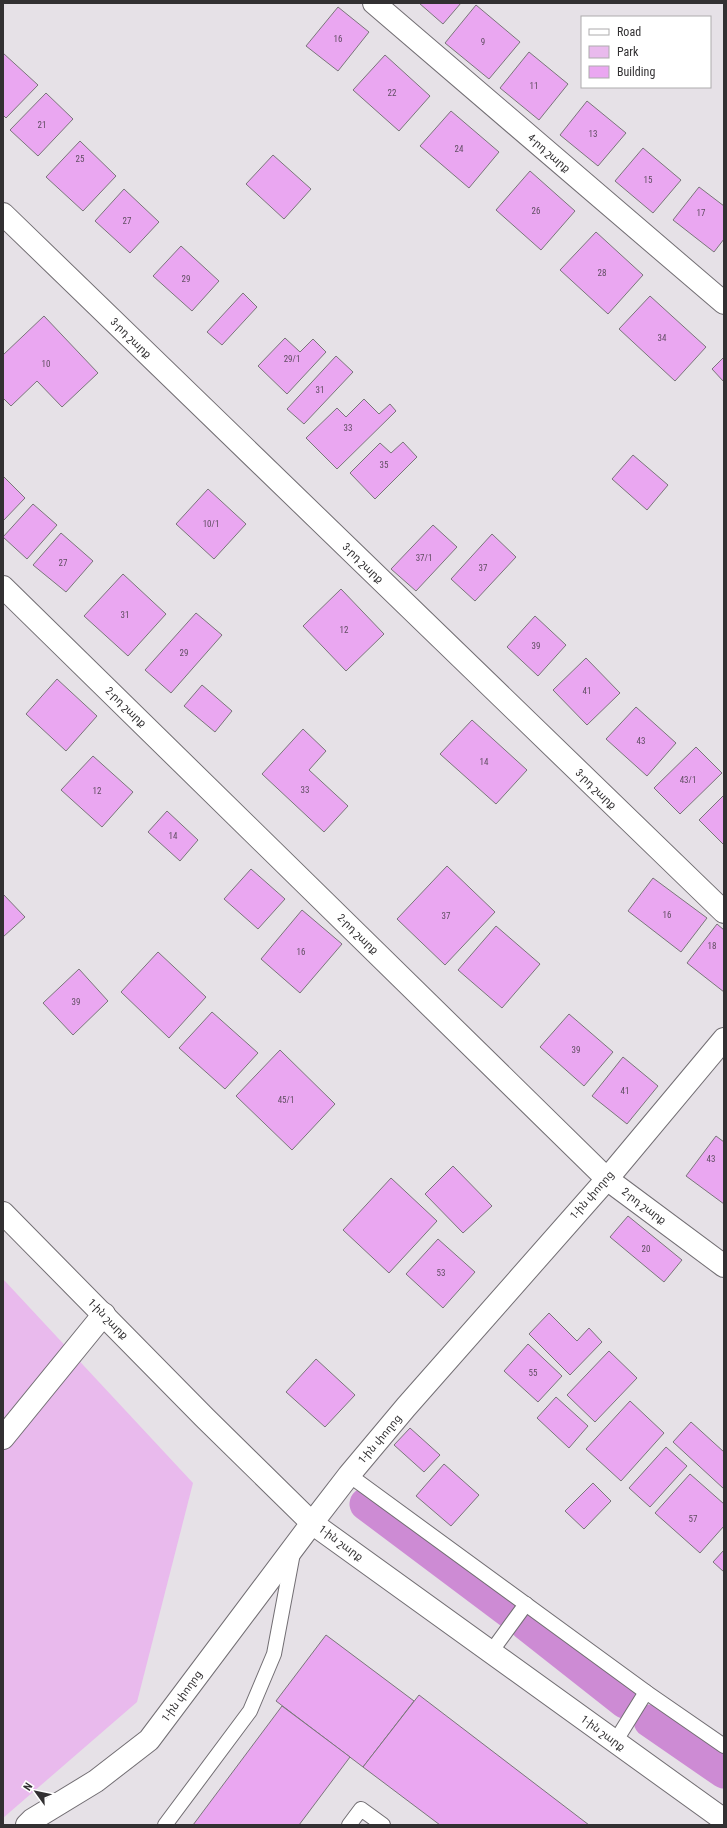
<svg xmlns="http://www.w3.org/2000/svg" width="727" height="1828" font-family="'Roboto Condensed','Noto Sans Armenian',sans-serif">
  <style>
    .green { fill: #e9baed }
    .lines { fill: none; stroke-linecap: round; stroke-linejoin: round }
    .canal { stroke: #cd8bd4; stroke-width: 33 }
    .building { fill: #eaa7f1; stroke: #7a767a }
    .lane-casing { stroke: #726e73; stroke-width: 16 }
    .street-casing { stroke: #726e73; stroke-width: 24 }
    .primary-casing { stroke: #726e73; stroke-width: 24 }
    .lane { stroke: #fff; stroke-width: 14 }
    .street { stroke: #fff; stroke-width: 22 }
    .primary { stroke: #fff; stroke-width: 22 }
    .labels { text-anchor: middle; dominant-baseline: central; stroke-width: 3; stroke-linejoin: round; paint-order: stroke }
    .number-label { font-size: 9px; fill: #604e62 }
    .street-label { font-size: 11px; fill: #323032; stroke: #fff }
  </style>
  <rect width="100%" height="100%" fill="#e6e1e7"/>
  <path class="green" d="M3,1279L193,1483L137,1702L3,1818Z"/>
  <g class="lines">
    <g class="canal">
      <path d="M366,1504L510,1612"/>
      <path d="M526,1624L625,1702"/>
      <path d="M650,1721L724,1772"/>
    </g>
  </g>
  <g class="building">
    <path d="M419,3H461L443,24Z"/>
    <path d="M476,5L520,42L489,79L445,43Z"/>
    <path d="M338,7L369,32L338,71L306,46Z"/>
    <path d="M529,52L568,84L539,120L500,88Z"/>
    <path d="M3,53L38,85L6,118L3,115Z"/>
    <path d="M385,55L430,96L399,131L353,90Z"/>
    <path d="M46,93L73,119L38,156L10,130Z"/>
    <path d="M587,101L626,133L598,166L560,135Z"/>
    <path d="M451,111L499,152L469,188L420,146Z"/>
    <path d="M80,141L116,176L83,211L46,177Z"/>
    <path d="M643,148L681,180L653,213L615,181Z"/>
    <path d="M273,155L311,189L284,219L246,184Z"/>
    <path d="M530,171L575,211L541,250L496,210Z"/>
    <path d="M699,187L724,206V239L714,252L673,220Z"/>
    <path d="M124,189L159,222L130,253L95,221Z"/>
    <path d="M596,232L643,275L608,314L560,270Z"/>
    <path d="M181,246L219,281L192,311L153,276Z"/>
    <path d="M243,293L257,307L222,345L207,332Z"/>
    <path d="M650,296L706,347L675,381L619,329Z"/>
    <path d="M44,316L98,373L62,407L37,381L11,406L3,398V355Z"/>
    <path d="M285,338L300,352L313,339L326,352L287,394L258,366Z"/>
    <path d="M336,356L353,372L304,424L287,409Z"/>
    <path d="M724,357V382L712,369Z"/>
    <path d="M364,399L379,414L390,404L396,411L337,469L306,438L337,408L346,417Z"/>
    <path d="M403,442L417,457L375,499L350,473L380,443L391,453Z"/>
    <path d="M633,455L668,485L647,510L612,479Z"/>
    <path d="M3,476L25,498L3,521Z"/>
    <path d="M208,489L246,524L214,559L176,524Z"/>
    <path d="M33,504L57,525L27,559L3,537Z"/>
    <path d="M433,525L457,547L416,591L391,569Z"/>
    <path d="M61,533L93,561L66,592L33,565Z"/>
    <path d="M492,534L516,557L475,601L451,579Z"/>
    <path d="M123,574L166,614L128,656L84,616Z"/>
    <path d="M341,589L384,634L346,671L303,626Z"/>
    <path d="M196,613L222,635L171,693L145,670Z"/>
    <path d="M535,616L566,645L538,676L507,647Z"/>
    <path d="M586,658L620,693L587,725L553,690Z"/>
    <path d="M57,679L97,716L66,751L26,714Z"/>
    <path d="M202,685L232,711L215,732L184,706Z"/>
    <path d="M636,707L676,743L647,776L606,739Z"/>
    <path d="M472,720L527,770L496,804L440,754Z"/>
    <path d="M303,729L326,751L309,770L348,806L324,832L262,774Z"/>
    <path d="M696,747L722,773L680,814L654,788Z"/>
    <path d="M93,756L133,792L102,827L61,790Z"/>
    <path d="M724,795V845L699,820Z"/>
    <path d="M167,811L198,840L180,861L148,832Z"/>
    <path d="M447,866L495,912L445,965L397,919Z"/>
    <path d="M251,869L285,899L258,929L224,899Z"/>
    <path d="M653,878L707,918L681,952L628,911Z"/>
    <path d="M3,894L25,917L3,937Z"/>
    <path d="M302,910L342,944L300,993L261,959Z"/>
    <path d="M717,924L724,930V992L687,963Z"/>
    <path d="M496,926L540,964L502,1008L458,970Z"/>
    <path d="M158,952L206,997L169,1038L121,992Z"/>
    <path d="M79,969L108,1001L73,1035L43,1003Z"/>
    <path d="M212,1012L258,1053L225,1089L179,1048Z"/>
    <path d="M569,1014L613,1052L584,1086L540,1047Z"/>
    <path d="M280,1050L335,1104L292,1150L236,1096Z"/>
    <path d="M623,1057L658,1086L627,1124L592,1096Z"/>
    <path d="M716,1136L724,1142V1204L686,1176Z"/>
    <path d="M453,1166L492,1206L463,1233L425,1194Z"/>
    <path d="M391,1178L437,1221L389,1273L343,1230Z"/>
    <path d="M628,1216L682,1260L664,1282L610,1237Z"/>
    <path d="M438,1239L475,1272L443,1308L406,1274Z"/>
    <path d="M549,1313L577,1341L589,1328L602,1342L570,1375L529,1334Z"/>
    <path d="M528,1344L562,1376L538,1402L504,1371Z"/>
    <path d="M609,1351L637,1378L595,1422L567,1395Z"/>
    <path d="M316,1359L355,1395L325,1427L286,1392Z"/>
    <path d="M556,1397L588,1426L569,1448L537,1418Z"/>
    <path d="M630,1401L664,1433L621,1481L586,1449Z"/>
    <path d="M691,1422L724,1452V1489L673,1442Z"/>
    <path d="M410,1428L440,1455L424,1472L394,1445Z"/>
    <path d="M666,1447L687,1466L650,1507L629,1488Z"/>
    <path d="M444,1464L479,1495L451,1526L416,1496Z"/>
    <path d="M690,1474L724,1504V1526L700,1553L655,1513Z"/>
    <path d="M593,1483L611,1501L584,1529L565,1511Z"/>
    <path d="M724,1550V1572L713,1562Z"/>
    <path d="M326,1635L414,1701L363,1767L276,1701Z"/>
    <path d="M419,1695L589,1825H440L363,1767Z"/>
    <path d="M282,1706L350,1757L299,1825H193Z"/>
  </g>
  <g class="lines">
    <defs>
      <g id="lane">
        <path d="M349,1475L646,1692L724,1746"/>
        <path d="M491,1652L526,1604"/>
        <path d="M615,1742L646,1692"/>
        <path d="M165,1825L250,1711L274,1654L293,1553"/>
        <path d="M349,1825L361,1809L383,1825"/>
      </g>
      <g id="street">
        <path d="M374,3L724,303"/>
        <path d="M3,214L724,912"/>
        <path d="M3,587L607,1179L724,1266"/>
        <path d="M3,1438L104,1314"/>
        <path d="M27,1825L32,1820L96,1781L149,1740L312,1523L349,1475L406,1407L607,1179L724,1039"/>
      </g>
      <path id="primary" d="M3,1213L205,1418L312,1523L724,1820"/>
    </defs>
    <use href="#lane" class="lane-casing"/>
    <use href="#street" class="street-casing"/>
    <use href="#primary" class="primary-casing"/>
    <use href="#lane" class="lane"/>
    <use href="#street" class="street"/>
    <use href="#primary" class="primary"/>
  </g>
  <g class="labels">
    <g class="number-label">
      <text x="338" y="39">16</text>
      <text x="483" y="42">9</text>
      <text x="534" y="86">11</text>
      <text x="392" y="93">22</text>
      <text x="42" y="125">21</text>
      <text x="593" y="134">13</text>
      <text x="459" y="149">24</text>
      <text x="80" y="159">25</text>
      <text x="648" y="180">15</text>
      <text x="536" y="211">26</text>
      <text x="701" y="213">17</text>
      <text x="127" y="221">27</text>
      <text x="602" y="273">28</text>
      <text x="186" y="279">29</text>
      <text x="662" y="338">34</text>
      <text x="292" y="359">29/1</text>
      <text x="46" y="364">10</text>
      <text x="320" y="390">31</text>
      <text x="348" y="428">33</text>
      <text x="384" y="465">35</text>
      <text x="211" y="524">10/1</text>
      <text x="424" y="558">37/1</text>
      <text x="63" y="563">27</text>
      <text x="483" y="568">37</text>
      <text x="125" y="615">31</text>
      <text x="344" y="630">12</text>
      <text x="536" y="646">39</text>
      <text x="184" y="653">29</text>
      <text x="587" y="691">41</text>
      <text x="641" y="741">43</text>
      <text x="484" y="762">14</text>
      <text x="688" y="780">43/1</text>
      <text x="305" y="790">33</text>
      <text x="97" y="791">12</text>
      <text x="173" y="836">14</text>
      <text x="667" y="915">16</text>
      <text x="446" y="916">37</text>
      <text x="712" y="946">18</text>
      <text x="301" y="952">16</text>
      <text x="76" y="1002">39</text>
      <text x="576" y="1050">39</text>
      <text x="625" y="1091">41</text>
      <text x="286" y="1100">45/1</text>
      <text x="711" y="1159">43</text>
      <text x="646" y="1249">20</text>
      <text x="441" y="1273">53</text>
      <text x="533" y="1373">55</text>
      <text x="693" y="1519">57</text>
    </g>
    <g class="street-label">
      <text transform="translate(549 153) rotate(41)">4-րդ շարք</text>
      <text transform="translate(131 338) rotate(44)">3-րդ շարք</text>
      <text transform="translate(363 563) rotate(44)">3-րդ շարք</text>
      <text transform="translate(126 707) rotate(44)">2-րդ շարք</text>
      <text transform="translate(596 789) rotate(44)">3-րդ շարք</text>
      <text transform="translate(358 934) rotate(44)">2-րդ շարք</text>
      <text transform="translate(592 1195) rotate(-49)">1-ին փողոց</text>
      <text transform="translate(644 1206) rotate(37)">2-րդ շարք</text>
      <text transform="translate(108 1319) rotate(45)">1-ին շարք</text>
      <text transform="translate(380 1439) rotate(-50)">1-ին փողոց</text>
      <text transform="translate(341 1543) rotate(36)">1-ին շարք</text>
      <text transform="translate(182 1696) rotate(-54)">1-ին փողոց</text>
      <text transform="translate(603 1733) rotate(36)">1-ին շարք</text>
    </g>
  </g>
  <rect width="727" height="1828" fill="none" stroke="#323032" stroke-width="8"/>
  <rect x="581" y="16" width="130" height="72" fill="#ffffff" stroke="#adacad"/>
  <rect x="589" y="29" width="20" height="6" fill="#ffffff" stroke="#adacad"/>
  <text x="617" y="36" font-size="12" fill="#323032">Road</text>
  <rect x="589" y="46" width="20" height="12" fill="#e9baed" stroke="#adacad"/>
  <text x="617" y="56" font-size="12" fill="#323032">Park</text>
  <rect x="589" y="66" width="20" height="12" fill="#eaa7f1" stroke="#adacad"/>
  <text x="617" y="76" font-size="12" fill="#323032">Building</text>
  <g transform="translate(36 1792) rotate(303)" stroke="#ffffff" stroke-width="3" paint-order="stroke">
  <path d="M0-3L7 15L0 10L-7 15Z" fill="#323032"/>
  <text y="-6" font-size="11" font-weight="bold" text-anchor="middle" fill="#323032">N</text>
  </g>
</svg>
